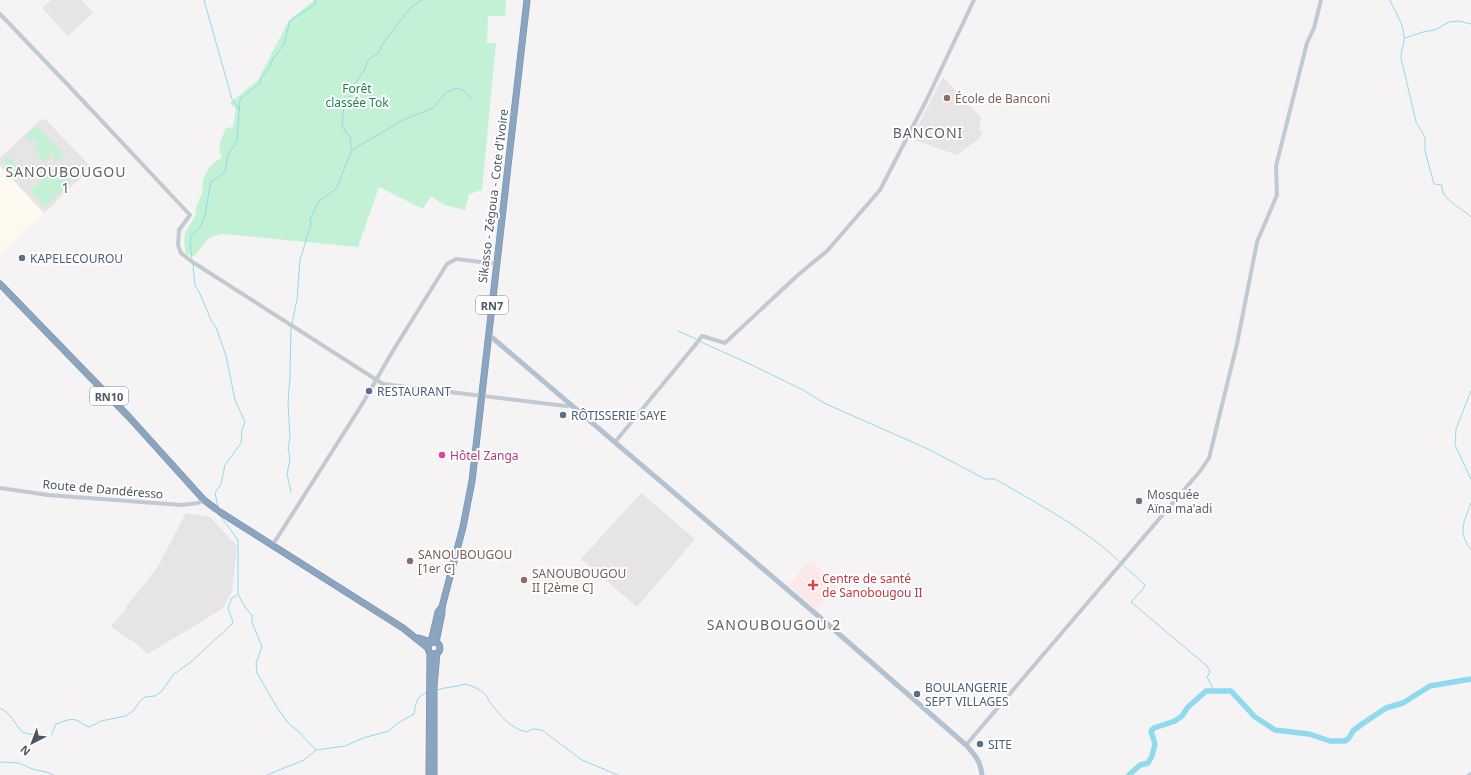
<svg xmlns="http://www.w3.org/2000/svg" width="1471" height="775" font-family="'Noto Sans',sans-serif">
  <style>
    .commercial { fill: #fdf9ef }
    .education { fill: #e6e4e5 }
    .medical { fill: #fce8e6 }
    .green { fill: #c3f1d5 }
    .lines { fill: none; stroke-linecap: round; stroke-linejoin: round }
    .stream { stroke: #90daee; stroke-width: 1 }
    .river { stroke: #90daee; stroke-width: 5.5 }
    .highway-casing { stroke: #7690ad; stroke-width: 7 }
    .minor { stroke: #c1cad2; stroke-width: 4 }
    .major { stroke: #b3c2d1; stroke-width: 5 }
    .highway { stroke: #8ba5c1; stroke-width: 6 }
    .education-dot { fill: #8d6e63; stroke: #fff; stroke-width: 1.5 }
    .service-dot { fill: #5c6f8a; stroke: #fff; stroke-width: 1.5 }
    .hotel-dot { fill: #d1479c; stroke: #fff; stroke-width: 1.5 }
    .worship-dot { fill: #6b7280; stroke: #fff; stroke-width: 1.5 }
    .health-dot { fill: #e0444e; stroke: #fff; stroke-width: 1.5 }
    .labels { text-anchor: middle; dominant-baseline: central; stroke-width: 4; stroke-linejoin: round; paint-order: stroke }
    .shield { fill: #fff; stroke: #808990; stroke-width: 1 }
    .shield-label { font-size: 11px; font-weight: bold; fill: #4a5661 }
    .park-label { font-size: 12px; fill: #17864f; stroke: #fff }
    .education-label { font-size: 12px; fill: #785e54; stroke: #fff; text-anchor: start }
    .street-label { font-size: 12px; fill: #4a5661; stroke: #fff }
    .service-label { font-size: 12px; fill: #4e5e75; stroke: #fff; text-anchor: start }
    .hotel-label { font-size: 12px; fill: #b23c85; stroke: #fff; text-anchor: start }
    .worship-label { font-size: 12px; fill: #5b616d; stroke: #fff; text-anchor: start }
    .health-label { font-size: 12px; fill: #be3a42; stroke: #fff; text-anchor: start }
    .quarter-label { font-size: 14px; letter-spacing: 1px; fill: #5f6368; stroke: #fff }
  </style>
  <rect width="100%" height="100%" fill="#f5f3f3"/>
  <path class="commercial" d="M0,166L44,213L0,254Z"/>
  <g class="education">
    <path d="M51,0H82L93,13L68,36L42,8Z"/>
    <path d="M943,77L981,118L979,129L983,133L977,140L957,155L911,139Z"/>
    <path d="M45,119L90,166V169L44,213L0,166V158L40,120Z"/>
    <path d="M641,493L695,539L637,607L581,559Z"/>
    <path d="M186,513L210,517L237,546L232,592L222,609L148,654L133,641L123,636L111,626L127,608L126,607L157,568Z"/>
  </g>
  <path class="medical" d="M810,560L838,584L816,609L789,585Z"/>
  <g class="green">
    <path d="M313,0H506L505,16H488L487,43H496L482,190L469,194L465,210L444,205L431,196L423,209L379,187L358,247L224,234C220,235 215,235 211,237C203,241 201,251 193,256L186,254L184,242L185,233L195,216L196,208L202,193L203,180L210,166L222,157C216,147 222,138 226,128L233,127L236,109L230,103L258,80L289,20L312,2Z"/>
    <path d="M36,126L59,149L63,156L55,162L53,160L56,155L52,152L48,154L50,158L45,163L39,158L40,152L34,147L38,142L34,139L31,142L27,139L28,133Z"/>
    <path d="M8,156L21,170L16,174L3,160Z"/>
    <path d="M56,165L71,181L45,207L30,191Z"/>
  </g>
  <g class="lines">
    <g class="stream">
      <path d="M204,0L232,99L239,109"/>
      <path d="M1390,0C1395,13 1404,23 1404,38C1404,49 1398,54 1403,66L1416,122L1425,137V151L1434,184L1442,185C1440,199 1462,208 1471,217"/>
      <path d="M1405,38L1423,32L1435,30L1449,22L1459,21L1471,24"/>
      <path d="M352,149L350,143L351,137L347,134L342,125L344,106L349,99L354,85L365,69L368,60L378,53L384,42L411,7L422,0"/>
      <path d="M192,260L190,243L191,236L200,227L205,216L209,191L211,182L225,172L228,155L237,141L240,99L260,83L261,78L270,66L273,59L284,44L290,21L315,4L316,0"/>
      <path d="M193,265L195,285L200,294L212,322L216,327L226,356L235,400L245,422L242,430L241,443L225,465L221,484L215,493L218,507"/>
      <path d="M292,324L297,299L300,260L311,224L310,219L319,201L336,189L352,150L403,120L433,108L446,92L457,88L463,90L472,99"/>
      <path d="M678,331L696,339"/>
      <path d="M701,342L752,365L805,391L824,403L928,449L985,479H995C1038,504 1083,527 1119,561"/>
      <path d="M1471,391L1456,429L1455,445L1471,479"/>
      <path d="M291,492L287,474L290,459L288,448L290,438L288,402L290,377L291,327"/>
      <path d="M1471,503C1464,523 1457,531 1471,550"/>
      <path d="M219,514L238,540V594C242,602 246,610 252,615V622L262,647L256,663L257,673L278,709L289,724L298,731L316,750"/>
      <path d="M1122,564L1145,585L1143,589L1131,602L1207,666L1210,672L1207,677L1215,692"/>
      <path d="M437,690C446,687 456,687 465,684C472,686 480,689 485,694C488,697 489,702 492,705C501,717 511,728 526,732L533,729L542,730L582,760L618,775"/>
      <path d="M0,708C13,713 17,731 25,733C32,735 43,735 51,736L56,724C62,722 70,718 76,720C81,722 84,726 90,727L101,721L126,716L134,710L139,702L145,697L155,696L162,691L173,675L192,661L232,624L233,622L228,608L232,598L237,595"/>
      <path d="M0,762L19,763L32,769L46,772L54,775"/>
      <path d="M267,775L304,760L316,750L345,746L363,738L389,731L398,723L414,714C416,703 416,696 428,692"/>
    </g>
    <path class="river" d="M1129,775L1140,765L1148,763L1152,756L1155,744L1151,731L1154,728L1175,721L1182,716L1188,707L1206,691H1231L1255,717L1275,730L1309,734L1330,741H1345L1349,738L1353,731L1362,724L1386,708L1403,703L1430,686L1471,679"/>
    <defs>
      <g id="highway">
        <path d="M0,284L129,417L204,500L216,509"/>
        <path d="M220,512L403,628L428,648"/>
        <path d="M419,638L431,642L438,612L442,607"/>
        <circle cx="434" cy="648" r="6"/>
        <path d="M436,642L442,613V607L463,527L472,481L527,0"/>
        <path d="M429,775L430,653"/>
        <path d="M434,775V686L437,653"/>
      </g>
    </defs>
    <use href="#highway" class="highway-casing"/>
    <g class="minor">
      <path d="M0,14L69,86L190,215L179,230L178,245L181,253L191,261L383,384L566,406L572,405"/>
      <path d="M615,442L696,344L702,336L725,343L799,274L827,251L880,190L926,101L974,0"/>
      <path d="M0,488L48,495L182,505L198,503L204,500"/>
      <path d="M272,546L361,406L394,349L447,264L456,259L497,264"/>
      <path d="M966,745L1201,470L1209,458L1237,344L1257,242L1277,195L1276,166L1307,43L1314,28L1321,0"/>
      <path d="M1469,775L1471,774"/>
    </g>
    <path class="major" d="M488,334L816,614L966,745C975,755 981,762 982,775"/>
    <use href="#highway" class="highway"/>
  </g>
  <g class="education-dot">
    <circle cx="947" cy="98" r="4"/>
    <circle cx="410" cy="561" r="4"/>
    <circle cx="524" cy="580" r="4"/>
  </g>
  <g class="service-dot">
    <circle cx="22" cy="258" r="4"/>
    <circle cx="369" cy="391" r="4"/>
    <circle cx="563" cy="415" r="4"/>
    <circle cx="917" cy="694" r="4"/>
    <circle cx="980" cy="744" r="4"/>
  </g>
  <circle class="hotel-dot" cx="442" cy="455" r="4"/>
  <circle class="worship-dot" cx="1139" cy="501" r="4"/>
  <path class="health-dot" d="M811 579h4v4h4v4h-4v4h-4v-4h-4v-4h4z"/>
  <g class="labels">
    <g class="shield">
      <rect x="476" y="296" width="32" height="18" rx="3"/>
      <rect x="90" y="387" width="38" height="18" rx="3"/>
    </g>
    <g class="shield-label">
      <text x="492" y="305">RN7</text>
      <text x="109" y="396">RN10</text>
    </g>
    <g class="park-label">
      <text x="357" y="88">Forêt<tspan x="357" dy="14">classée Tok</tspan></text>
    </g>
    <g class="education-label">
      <text x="955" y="98">École de Banconi</text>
      <text x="418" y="554">SANOUBOUGOU<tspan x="418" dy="14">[1er C]</tspan></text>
      <text x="532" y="573">SANOUBOUGOU<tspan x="532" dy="14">II [2ème C]</tspan></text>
    </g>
    <g class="street-label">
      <text transform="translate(493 196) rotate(-83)">Sikasso - Zégoua - Cote d'Ivoire</text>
      <text transform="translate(103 489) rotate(5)">Route de Dandéresso</text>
    </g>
    <g class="service-label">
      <text x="30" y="258">KAPELECOUROU</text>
      <text x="377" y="391">RESTAURANT</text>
      <text x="571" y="415">RÔTISSERIE SAYE</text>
      <text x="925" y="687">BOULANGERIE<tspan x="925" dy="14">SEPT VILLAGES</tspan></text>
      <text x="988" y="744">SITE</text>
    </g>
    <g class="hotel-label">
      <text x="450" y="455">Hôtel Zanga</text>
    </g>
    <g class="worship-label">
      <text x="1147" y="494">Mosquée<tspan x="1147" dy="14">Aïna ma'adi</tspan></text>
    </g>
    <g class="health-label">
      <text x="822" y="578">Centre de santé<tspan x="822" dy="14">de Sanobougou II</tspan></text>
    </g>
    <g class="quarter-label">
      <text x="928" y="132">BANCONI</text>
      <text x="66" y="171">SANOUBOUGOU<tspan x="66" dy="16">1</tspan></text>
      <text x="774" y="624">SANOUBOUGOU 2</text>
    </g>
  </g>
  <g transform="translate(32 743) rotate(222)" stroke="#ffffff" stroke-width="3" paint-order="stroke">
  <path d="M0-3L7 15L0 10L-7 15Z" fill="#4a5661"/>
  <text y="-6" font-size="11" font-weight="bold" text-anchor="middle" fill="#4a5661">N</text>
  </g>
</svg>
